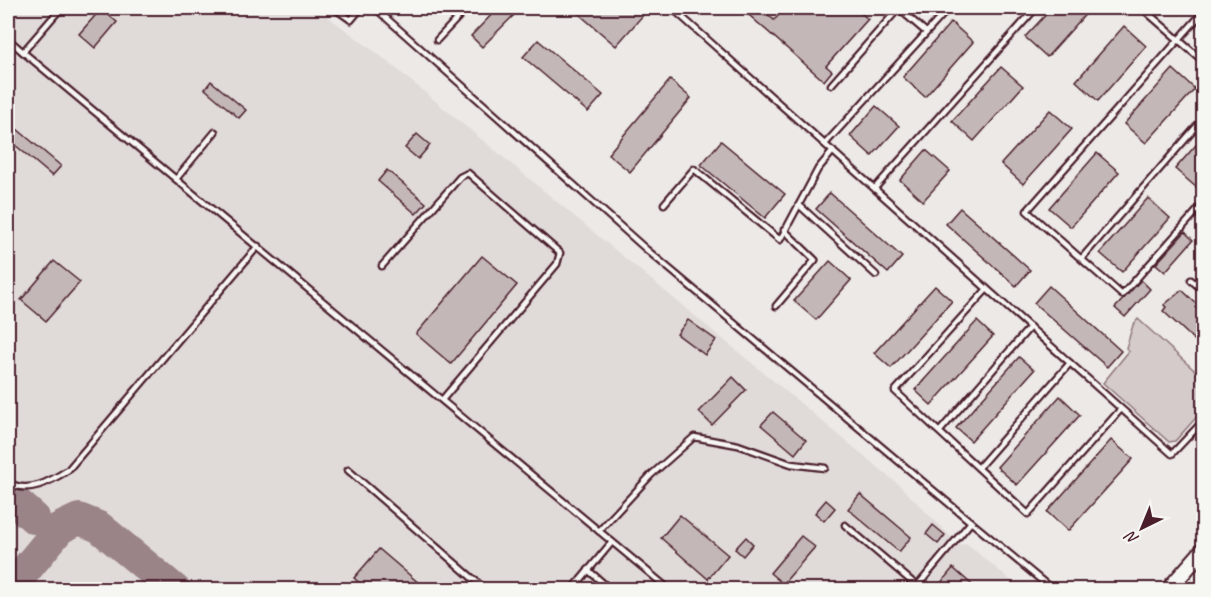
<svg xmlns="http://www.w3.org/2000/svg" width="1211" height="597" font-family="Caveat,sans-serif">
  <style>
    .built { fill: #e0dad8 }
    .green { fill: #d4cbca; stroke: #8f757a; stroke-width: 1.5 }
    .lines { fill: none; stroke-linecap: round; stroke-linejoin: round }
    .taxiway { stroke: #9b8488; stroke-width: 32 }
    .building { fill: #c4b7b7; stroke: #4a1f2b; stroke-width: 1.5 }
    .service-casing { stroke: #4a1f2b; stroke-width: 9 }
    .secondary-casing { stroke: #4a1f2b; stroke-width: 18 }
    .service { stroke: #f6f6f2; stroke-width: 4.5 }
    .secondary { stroke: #f6f6f2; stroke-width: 14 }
  </style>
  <rect width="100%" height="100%" fill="#ece9e6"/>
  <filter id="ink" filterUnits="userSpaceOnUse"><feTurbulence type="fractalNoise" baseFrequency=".0167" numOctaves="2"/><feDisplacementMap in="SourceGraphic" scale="12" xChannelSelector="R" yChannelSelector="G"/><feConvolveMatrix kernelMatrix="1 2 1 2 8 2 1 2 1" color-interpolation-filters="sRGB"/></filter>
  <g filter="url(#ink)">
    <path class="built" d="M8,8H316L383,58L898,484L959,545L967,544L1021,589H8Z"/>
    <path class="green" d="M1138,319L1203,378V410L1175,441L1169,442L1103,383L1129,351L1126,348L1133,325Z"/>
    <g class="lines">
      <g class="taxiway">
        <path d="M8,495L34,518"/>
        <path d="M9,590L60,528L79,519L99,527L175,590"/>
      </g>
    </g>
    <g class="building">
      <path d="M498,8H521L482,47L471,36Z"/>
      <path d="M572,8H638L645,13L616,46Z"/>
      <path d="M741,8H760L774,20L786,8H855L868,19L826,66L832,71L824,81Z"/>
      <path d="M1052,8H1091L1047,57L1025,37Z"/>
      <path d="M101,9L117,22L95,48L79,34Z"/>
      <path d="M951,22L973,42L925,97L903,77Z"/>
      <path d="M1124,26L1146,46L1098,101L1076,81Z"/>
      <path d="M538,40L603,95L588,112L523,57Z"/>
      <path d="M1001,67L1023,86L974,141L952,121Z"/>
      <path d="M1173,69L1195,89L1146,143L1124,124Z"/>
      <path d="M670,80L691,98L630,172L608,154Z"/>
      <path d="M211,81L246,110L239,118L205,89Z"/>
      <path d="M876,106L899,126L872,156L850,136Z"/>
      <path d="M1050,110L1072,129L1023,184L1001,164Z"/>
      <path d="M17,129L61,166L52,176L8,139Z"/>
      <path d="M417,134L430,145L418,159L405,148Z"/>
      <path d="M1203,137V181L1197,188L1175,169Z"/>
      <path d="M721,141L785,194L765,218L701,165Z"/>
      <path d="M926,150L950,171L923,201L900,180Z"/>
      <path d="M1097,153L1119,172L1071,227L1049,208Z"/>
      <path d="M387,170L426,203L416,214L378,181Z"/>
      <path d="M830,193L902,257L888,273L816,209Z"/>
      <path d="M1148,198L1170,218L1122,272L1100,253Z"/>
      <path d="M960,208L1030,270L1016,286L946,224Z"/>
      <path d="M1185,232L1193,240L1165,272L1156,264Z"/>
      <path d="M482,256L517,285L451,364L416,334Z"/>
      <path d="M54,261L80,282L46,321L21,300Z"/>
      <path d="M830,261L851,280L816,320L794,301Z"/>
      <path d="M1141,280L1150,289L1125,317L1115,308Z"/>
      <path d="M935,286L952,301L891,368L874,353Z"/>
      <path d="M1049,286L1121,351L1107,367L1034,303Z"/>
      <path d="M1182,290L1203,310V348L1163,311L1166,307L1164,305Z"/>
      <path d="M688,320L716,340L705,355L677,334Z"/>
      <path d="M977,321L993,336L931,405L915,390Z"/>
      <path d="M1019,357L1034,370L971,441L956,428Z"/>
      <path d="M733,377L746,390L712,425L699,412Z"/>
      <path d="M1060,396L1080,415L1017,485L997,467Z"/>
      <path d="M773,412L806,440L795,454L761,425Z"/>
      <path d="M1111,440L1133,459L1068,531L1047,512Z"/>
      <path d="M860,494L911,537L899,552L848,509Z"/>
      <path d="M826,500L835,508L824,521L815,513Z"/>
      <path d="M680,515L728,555L708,579L661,538Z"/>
      <path d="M933,525L945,535L938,544L926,534Z"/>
      <path d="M801,536L815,547L783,584L770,573Z"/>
      <path d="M746,537L753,544L743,556L735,549Z"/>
      <path d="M379,549L427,590H367L354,578Z"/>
      <path d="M953,568L978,590H935Z"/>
    </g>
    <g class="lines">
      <defs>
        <g id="service">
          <path d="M61,8L23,52L670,590"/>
          <path d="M334,8L351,20L361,8"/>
          <path d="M375,8L647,250L971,522"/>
          <path d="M672,8L1172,454L1204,420"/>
          <path d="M898,8L926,32"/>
          <path d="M1142,8L1204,62"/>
          <path d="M1204,11L1027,211L1122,295L1204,203"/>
          <path d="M8,39L23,52"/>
          <path d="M437,40L467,8"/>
          <path d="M831,85L899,8"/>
          <path d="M825,144L949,8"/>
          <path d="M176,179L215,132"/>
          <path d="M875,188L1036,8"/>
          <path d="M664,204L694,169L780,240L818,169L833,151"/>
          <path d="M799,205L876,275"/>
          <path d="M1082,258L1204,118"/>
          <path d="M382,266L460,177L468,173L560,253L557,264L442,400"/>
          <path d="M1191,280L1204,291"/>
          <path d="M987,289L895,391L1028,514L1121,409"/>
          <path d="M776,306L815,260L784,230"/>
          <path d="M940,431L1030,327"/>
          <path d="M979,467L1070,363"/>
          <path d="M348,470L486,590"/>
          <path d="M8,482C27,495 51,481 68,470L258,246"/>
          <path d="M845,525L917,586"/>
          <path d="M599,531L651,475L694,437L738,445L791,464L825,468"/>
          <path d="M588,570L611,590"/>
          <path d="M572,590L612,542"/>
          <path d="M914,590L971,522L1053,590"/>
        </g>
        <path id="secondary" d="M1168,590L1204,549"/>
      </defs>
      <use href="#service" class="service-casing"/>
      <use href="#secondary" class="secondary-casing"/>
      <use href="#service" class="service"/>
      <use href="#secondary" class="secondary"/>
    </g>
  </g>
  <rect width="1211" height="597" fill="none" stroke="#f6f6f2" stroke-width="30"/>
  <rect x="15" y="15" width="1181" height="567" fill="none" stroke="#4a1f2b" stroke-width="2" filter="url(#ink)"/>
  <g transform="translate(1142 528) rotate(223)" stroke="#f6f6f2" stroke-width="4.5" paint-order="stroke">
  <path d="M0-4.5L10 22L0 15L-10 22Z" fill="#4a1f2b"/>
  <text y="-9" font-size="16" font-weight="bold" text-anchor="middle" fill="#4a1f2b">N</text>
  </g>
</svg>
